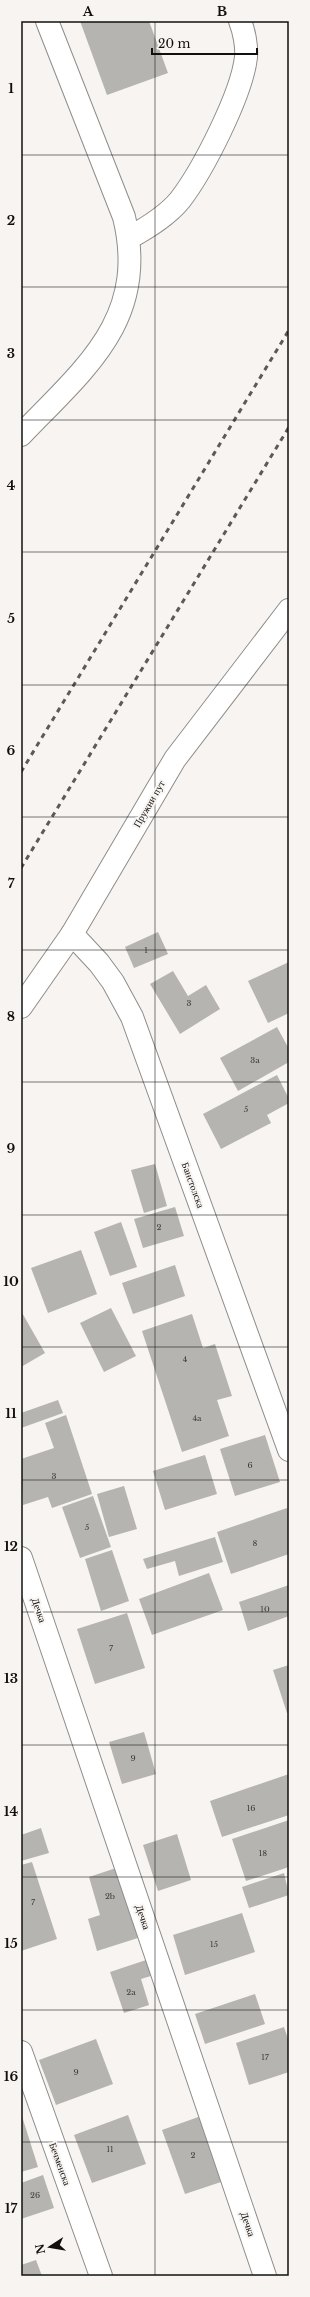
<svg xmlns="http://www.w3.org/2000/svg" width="310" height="2297" font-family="'Libre Baskerville',serif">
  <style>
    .building { fill: #b6b4b1 }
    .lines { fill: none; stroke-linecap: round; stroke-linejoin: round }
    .minor-casing { stroke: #8f8d8a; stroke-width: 24 }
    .minor { stroke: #fff; stroke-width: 22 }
    .rail { stroke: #5c5a59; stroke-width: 3; stroke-dasharray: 5 5; stroke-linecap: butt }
    .grid { fill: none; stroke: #11100f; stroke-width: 1; stroke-opacity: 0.55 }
    .labels { text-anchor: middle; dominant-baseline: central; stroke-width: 4; stroke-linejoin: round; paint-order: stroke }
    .number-label { font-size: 8px; fill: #3a3938 }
    .street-label { font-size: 10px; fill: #11100f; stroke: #f7f4f1 }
    .neatline { fill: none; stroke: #11100f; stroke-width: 1.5 }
    .grid-label { font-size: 13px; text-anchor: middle; font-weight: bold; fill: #11100f }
  </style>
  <rect width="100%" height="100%" fill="#f7f4f1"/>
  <g class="building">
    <path d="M80,21H149L168,73L107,95Z"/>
    <path d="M158,932L168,954L134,968L125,947Z"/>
    <path d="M289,962V1013L268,1023L248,981Z"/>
    <path d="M173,971L188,996L206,985L220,1009L180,1034L150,984Z"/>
    <path d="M277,1027L289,1049V1062L238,1091L220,1058Z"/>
    <path d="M277,1075L289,1099V1103L267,1115L271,1123L221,1149L203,1114Z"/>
    <path d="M155,1164L167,1206L144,1213L131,1170Z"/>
    <path d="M175,1207L184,1236L143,1248L134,1219Z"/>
    <path d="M121,1222L137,1267L110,1276L94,1232Z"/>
    <path d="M81,1250L97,1294L48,1313L31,1268Z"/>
    <path d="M175,1265L185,1296L133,1314L122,1283Z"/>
    <path d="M111,1308L136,1356L104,1372L80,1323Z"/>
    <path d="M21,1311L45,1353L21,1367Z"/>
    <path d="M192,1314L203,1348L215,1344L232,1396L217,1400L229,1436L182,1452L142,1331Z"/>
    <path d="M58,1400L63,1413L21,1428V1413Z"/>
    <path d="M66,1415L92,1494L52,1508L48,1497L23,1505L21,1459L54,1448L45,1423Z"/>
    <path d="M265,1435L280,1482L235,1496L220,1449Z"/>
    <path d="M205,1455L217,1494L165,1510L153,1471Z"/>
    <path d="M124,1486L137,1529L109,1537L97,1494Z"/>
    <path d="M93,1496L111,1547L80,1558L62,1507Z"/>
    <path d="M287,1508L289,1514V1554L231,1574L217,1532Z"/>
    <path d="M215,1537L223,1562L179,1576L175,1561L147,1569L143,1559Z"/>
    <path d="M112,1550L129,1601L101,1611L85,1559Z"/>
    <path d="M209,1573L223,1610L152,1635L139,1599Z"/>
    <path d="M289,1585V1616L248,1631L239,1602Z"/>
    <path d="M127,1613L145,1668L95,1684L77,1629Z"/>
    <path d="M289,1665V1712L287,1713L273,1670Z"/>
    <path d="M144,1732L156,1774L122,1784L109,1742Z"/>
    <path d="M289,1774V1815L222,1837L210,1801Z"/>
    <path d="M289,1820V1867L246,1881L232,1839Z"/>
    <path d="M41,1828L49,1853L21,1861V1835Z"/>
    <path d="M177,1834L191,1880L158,1891L143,1845Z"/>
    <path d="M32,1862L57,1939L21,1951V1865Z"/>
    <path d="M116,1868L138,1938L97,1951L88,1919L100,1915L89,1877Z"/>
    <path d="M284,1873L289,1895L249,1908L242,1887Z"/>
    <path d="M242,1913L255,1952L185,1975L173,1935Z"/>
    <path d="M149,1959L154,1975L141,1979L149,2005L124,2013L110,1972Z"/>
    <path d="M255,1994L265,2024L205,2044L195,2014Z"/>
    <path d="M284,2027L289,2042V2072L249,2085L236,2043Z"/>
    <path d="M96,2039L113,2084L56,2105L39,2060Z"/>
    <path d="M21,2113L38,2167L21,2172Z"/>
    <path d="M128,2115L146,2164L92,2183L74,2135Z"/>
    <path d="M201,2116L224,2181L185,2194L162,2130Z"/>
    <path d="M43,2175L54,2208L21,2219V2183Z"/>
    <path d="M36,2260L42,2276H21V2265Z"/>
  </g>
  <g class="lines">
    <defs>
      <g id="minor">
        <path d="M129,238C147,228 167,216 180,200C203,170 242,94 246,57C247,46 244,31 240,21"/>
        <path d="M21,435C85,368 149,319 124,217L47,21"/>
        <path d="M72,934L99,963L113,982L132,1017L289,1450"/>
        <path d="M21,1007L72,934L175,759L289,610"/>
        <path d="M21,1558L265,2276"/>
        <path d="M21,2052L101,2276"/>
      </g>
    </defs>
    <use href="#minor" class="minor-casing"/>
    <use href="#minor" class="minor"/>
    <g class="rail">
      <path d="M21,772L289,330"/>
      <path d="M21,868L289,427"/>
    </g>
  </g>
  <path class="grid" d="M155,21V2276M21,155H289M21,287H289M21,420H289M21,552H289M21,685H289M21,817H289M21,950H289M21,1082H289M21,1215H289M21,1347H289M21,1480H289M21,1612H289M21,1745H289M21,1877H289M21,2010H289M21,2142H289"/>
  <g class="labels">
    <g class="number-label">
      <text x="146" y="950">1</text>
      <text x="189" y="1003">3</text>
      <text x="255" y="1060">3a</text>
      <text x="246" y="1109">5</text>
      <text x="159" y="1227">2</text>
      <text x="185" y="1359">4</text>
      <text x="197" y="1418">4a</text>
      <text x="250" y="1465">6</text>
      <text x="54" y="1476">3</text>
      <text x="87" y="1527">5</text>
      <text x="255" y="1543">8</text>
      <text x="265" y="1609">10</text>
      <text x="111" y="1648">7</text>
      <text x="133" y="1758">9</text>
      <text x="251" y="1808">16</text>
      <text x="263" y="1853">18</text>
      <text x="110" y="1896">2b</text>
      <text x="33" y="1902">7</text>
      <text x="214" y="1944">15</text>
      <text x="131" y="1992">2a</text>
      <text x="265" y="2057">17</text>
      <text x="76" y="2072">9</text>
      <text x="110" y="2149">11</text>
      <text x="193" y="2155">2</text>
      <text x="35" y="2195">26</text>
    </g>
    <g class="street-label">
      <text transform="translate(149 804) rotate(-60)">Пружни пут</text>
      <text transform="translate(193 1185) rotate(70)">Банстолска</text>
      <text transform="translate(39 1610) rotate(71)">Дечка</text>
      <text transform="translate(143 1917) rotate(71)">Дечка</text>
      <text transform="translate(60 2164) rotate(70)">Бечменска</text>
      <text transform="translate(248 2224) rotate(71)">Дечка</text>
    </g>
  </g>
  <rect width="310" height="2297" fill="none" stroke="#f7f4f1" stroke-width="44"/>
  <g transform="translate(50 2247) rotate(258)" stroke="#f7f4f1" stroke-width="3" paint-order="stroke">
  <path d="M0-3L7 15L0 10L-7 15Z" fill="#11100f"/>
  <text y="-6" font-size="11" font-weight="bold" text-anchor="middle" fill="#11100f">N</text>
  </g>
  <path d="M152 48v6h105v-6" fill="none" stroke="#11100f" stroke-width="2"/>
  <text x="158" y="48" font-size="12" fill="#11100f" stroke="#f7f4f1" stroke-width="3" paint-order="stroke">20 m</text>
  <rect x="22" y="22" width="266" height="2253" class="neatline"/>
  <g class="grid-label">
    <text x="88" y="16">A</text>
    <text x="222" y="16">B</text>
    <text x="11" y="93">1</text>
    <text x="11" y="225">2</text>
    <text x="11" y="358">3</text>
    <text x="11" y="490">4</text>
    <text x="11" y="623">5</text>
    <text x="11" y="755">6</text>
    <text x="11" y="888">7</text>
    <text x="11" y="1021">8</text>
    <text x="11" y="1153">9</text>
    <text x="11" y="1286">10</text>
    <text x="11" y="1418">11</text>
    <text x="11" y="1551">12</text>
    <text x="11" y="1683">13</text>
    <text x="11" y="1816">14</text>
    <text x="11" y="1948">15</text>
    <text x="11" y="2081">16</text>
    <text x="11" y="2213">17</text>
  </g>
</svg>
